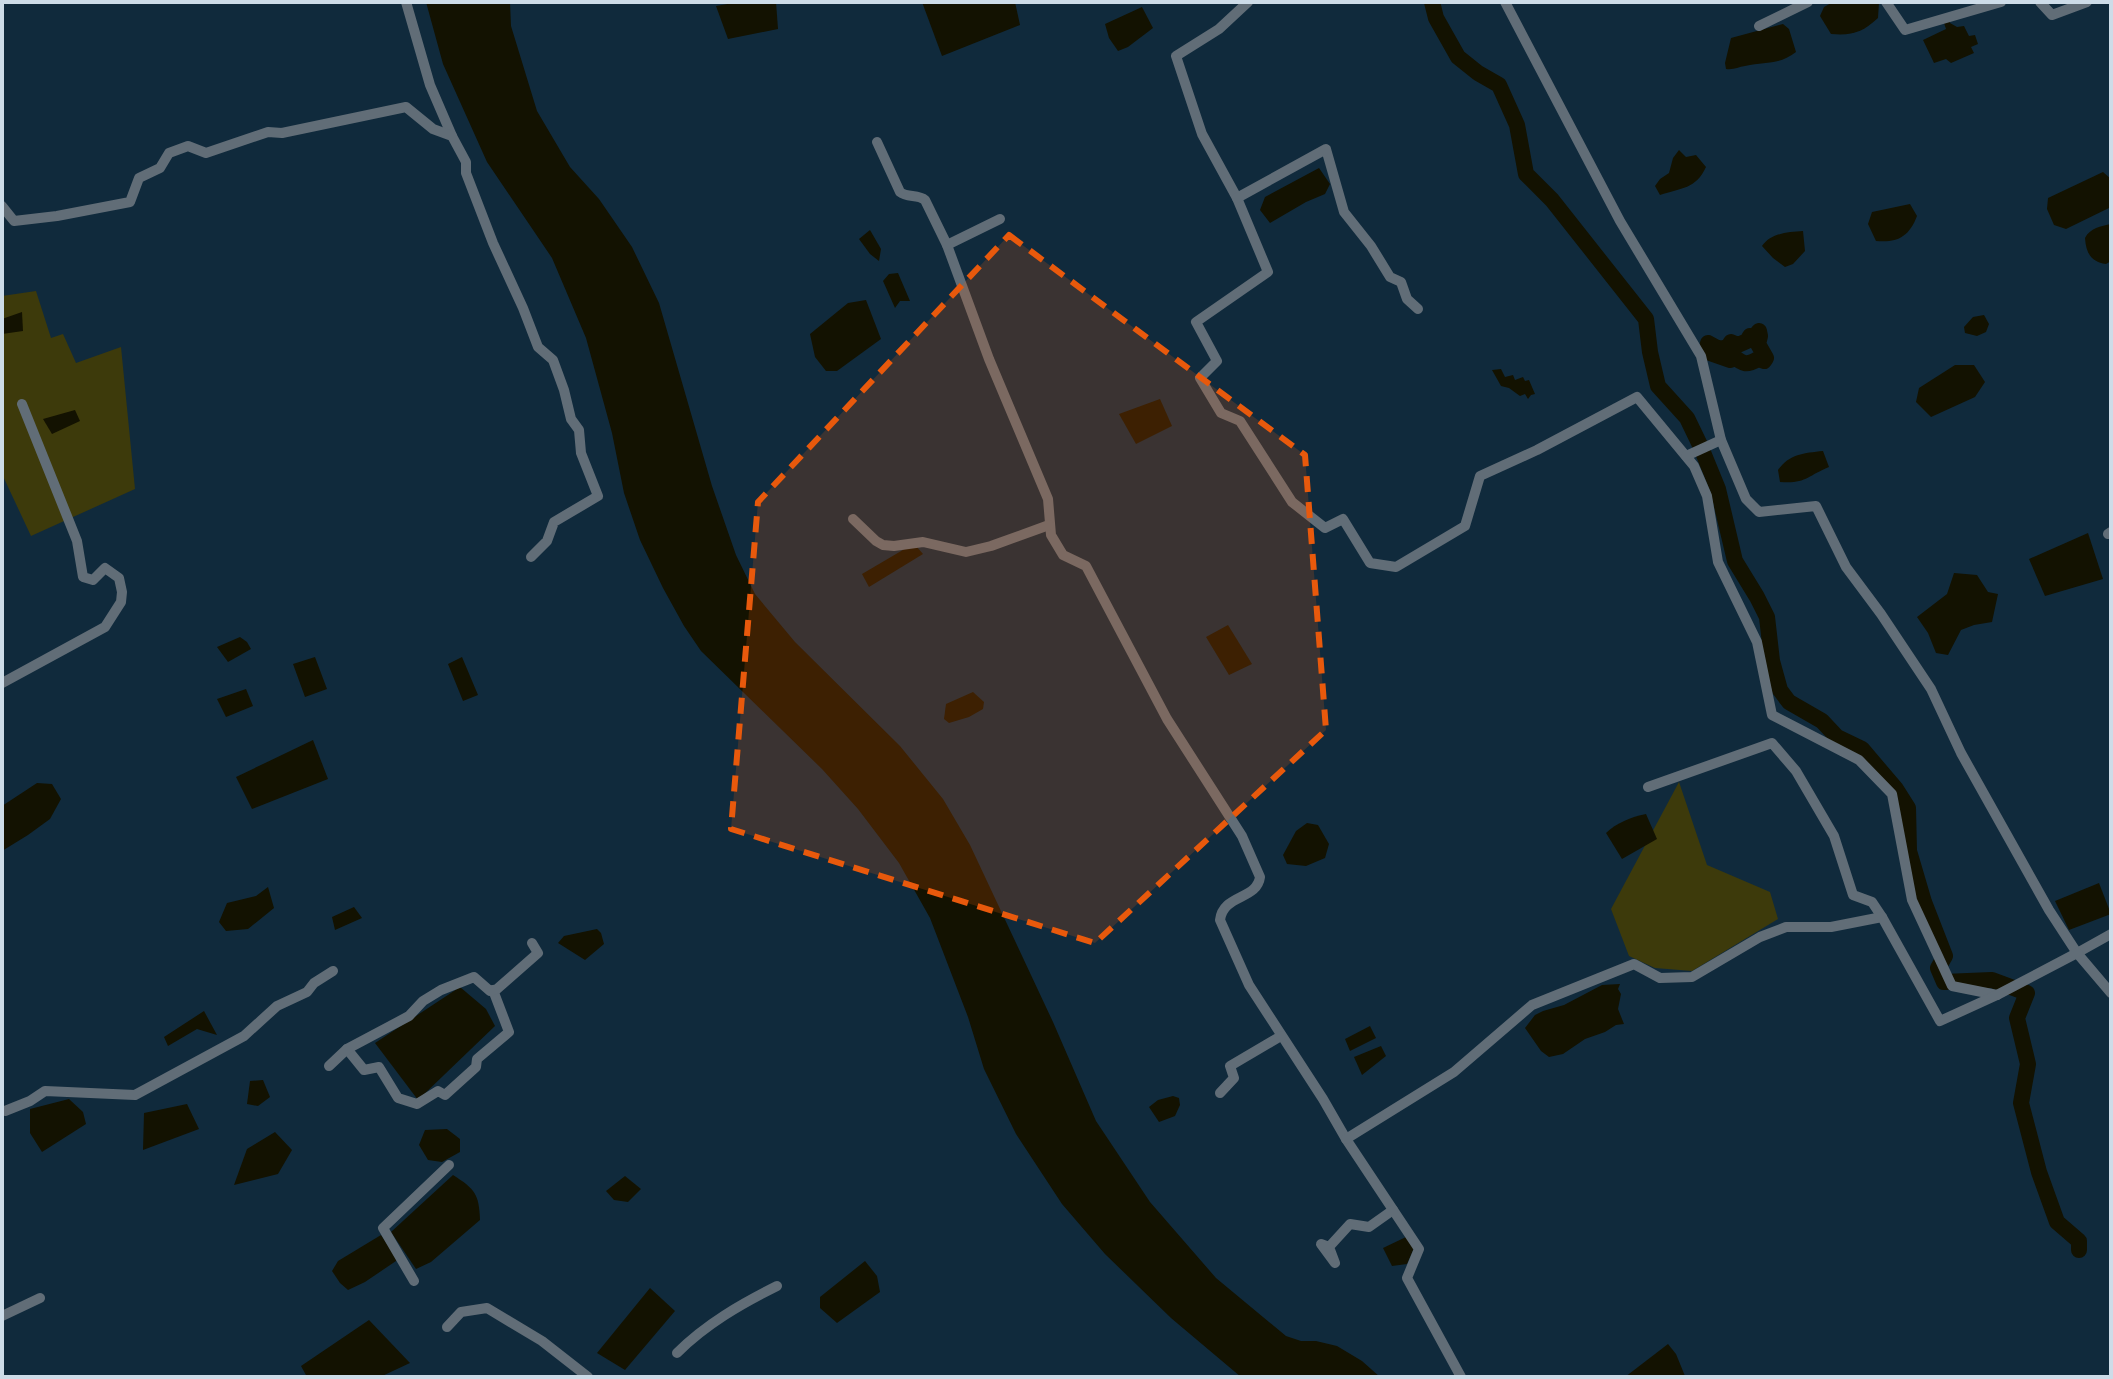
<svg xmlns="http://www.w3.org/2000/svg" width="2113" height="1379" font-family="'Golos Text',sans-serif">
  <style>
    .green { fill: #3d3a0b }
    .water { fill: #131201 }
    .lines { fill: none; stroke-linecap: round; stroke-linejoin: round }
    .river { stroke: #131201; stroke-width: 16 }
    .street { stroke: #616d77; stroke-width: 10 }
    .marked { fill: #e8590c; fill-opacity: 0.2; stroke: #e8590c; stroke-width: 6; stroke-dasharray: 16 10; stroke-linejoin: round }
  </style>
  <rect width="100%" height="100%" fill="#102a3c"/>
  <g class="green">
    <path d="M36,291L51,338L63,334L76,363L121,347L135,489L31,536L2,474V296Z"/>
    <path d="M1679,782L1707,865L1770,892L1778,919L1692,971L1655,968L1629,956L1611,909Z"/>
  </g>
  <g class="water">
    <path d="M426,2H510L511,26L537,111L570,167L599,199L632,247L659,303L712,486L736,555L755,594L795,642L900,746L943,799L970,845L1053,1022L1096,1121L1150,1202L1216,1278L1286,1336L1301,1341H1316L1337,1346L1362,1361L1380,1377H1241L1171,1318L1105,1254L1062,1204L1016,1134L984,1069L968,1017L930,918L899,863L858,809L822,769L701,651L684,626L663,588L640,540L624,493L612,433L586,338L552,258L487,162L443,64Z"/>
    <path d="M739,2H776L778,29L728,39L716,6Z"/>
    <path d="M922,2H1015L1020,25L942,56Z"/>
    <path d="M1833,2H1879L1878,18C1863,32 1852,36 1831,34L1820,16L1824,7Z"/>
    <path d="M1142,7L1153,28L1128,47L1118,51L1109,38L1105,24Z"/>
    <path d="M1950,20V23L1957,27L1964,26L1969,36L1975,35L1978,44L1971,47L1974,53L1951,63L1946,59L1934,63L1923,40L1946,29L1944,23Z"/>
    <path d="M1783,24L1789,29L1796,52C1778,66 1765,61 1745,66C1738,67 1734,70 1726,69L1725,63L1731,38Z"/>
    <path d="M1679,150L1686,157L1696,155L1706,167C1696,189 1681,188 1660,195L1655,186L1660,179L1669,173L1673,158Z"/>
    <path d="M1319,168L1330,184L1325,194L1306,202L1270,223L1260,210L1265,197Z"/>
    <path d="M2103,172L2111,179V207L2066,229L2054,225L2047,209L2048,198Z"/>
    <path d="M1910,204L1917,216C1909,237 1897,243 1876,241L1868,224L1872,212Z"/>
    <path d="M2111,224V261L2106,264C2091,262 2086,253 2085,238C2090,228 2101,226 2111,224Z"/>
    <path d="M870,230L881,249L879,261L870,254L859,239Z"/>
    <path d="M1803,231L1805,251L1793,264L1785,267L1773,258L1762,246C1771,233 1788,232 1803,231Z"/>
    <path d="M898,273L910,301H900L895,308L883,281L889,274Z"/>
    <path d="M866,300L881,339L837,371H826L815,357L810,334L848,303Z"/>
    <path d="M22,312L23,331L2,334V319Z"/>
    <path d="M1984,315L1989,324L1986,332L1977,336L1965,333L1964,327L1973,317Z"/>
    <path d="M1955,365H1974L1985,382L1975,397L1931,417L1916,402L1919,388Z"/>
    <path d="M1501,369L1505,377L1513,375L1515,380L1523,377L1525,381L1529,380L1535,394L1531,395L1528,399L1525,394L1520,396L1509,388L1501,386L1492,370Z"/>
    <path d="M1160,399L1172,426L1136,444L1119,414Z"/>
    <path d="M75,410L80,421L52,434L43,419Z"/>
    <path d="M1823,451L1829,467C1807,476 1806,484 1780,482L1778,470C1789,454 1804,453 1823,451Z"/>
    <path d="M2088,533L2103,579L2045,596L2029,559Z"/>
    <path d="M908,547H917L923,554L869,587L862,574Z"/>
    <path d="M1954,573L1977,575L1988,592L1998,594L1992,622L1974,625L1961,630L1948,655L1936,653L1928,633L1917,617L1947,594Z"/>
    <path d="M1228,625L1252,664L1229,675L1206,637Z"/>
    <path d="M240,637L247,642L251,649L228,662L217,647Z"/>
    <path d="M315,657L327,689L305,697L293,664Z"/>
    <path d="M462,657L478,695L463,701L448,664Z"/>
    <path d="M246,689L253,706L226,717L217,699Z"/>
    <path d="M973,692L984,702L983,709L969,717L949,723L944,719L946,704Z"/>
    <path d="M313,740L328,779L252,809L236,777Z"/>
    <path d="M37,783L52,784L61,799L50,819L28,835L2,851V806Z"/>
    <path d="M1646,814L1657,839L1622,859L1606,833C1616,823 1631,817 1646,814Z"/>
    <path d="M1307,823L1318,825L1329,844L1325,858L1306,866L1287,864L1283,855L1296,831Z"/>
    <path d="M2099,883L2111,914L2069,930L2055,901Z"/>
    <path d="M268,887L274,908L248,929L226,931L219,922L227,903L256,896Z"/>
    <path d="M354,907L362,918L335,930L332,917Z"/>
    <path d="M597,929L601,933L604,944L585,960L558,943L564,936Z"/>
    <path d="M1620,984L1618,989L1621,994L1618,1009L1624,1024L1616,1025L1605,1032L1585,1039L1563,1054L1549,1057L1541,1051L1525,1028L1535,1015L1543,1011L1564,1005L1602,985Z"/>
    <path d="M460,987L486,1009L495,1026L418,1100L375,1043Z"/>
    <path d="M204,1011L217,1035L197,1029L168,1046L164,1037Z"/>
    <path d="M1370,1026L1376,1038L1350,1051L1345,1039Z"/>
    <path d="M1381,1046L1386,1056L1362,1075L1354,1057Z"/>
    <path d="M263,1080L270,1097L258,1106L247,1104L250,1081Z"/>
    <path d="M1173,1096L1179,1098L1180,1105L1175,1116L1159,1122L1149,1107L1158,1100Z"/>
    <path d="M69,1099L83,1112L86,1124L42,1152L30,1133V1109Z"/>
    <path d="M187,1104L199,1129L143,1150L144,1113Z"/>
    <path d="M447,1129L460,1139V1152L442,1162L428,1160L419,1145L425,1130Z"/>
    <path d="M275,1132L292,1150L278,1174L234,1185L247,1149Z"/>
    <path d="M453,1175C475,1189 479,1194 480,1220L431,1262L416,1269L391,1232Z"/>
    <path d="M625,1176L641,1189L628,1202L614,1200L606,1191Z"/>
    <path d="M381,1235L396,1257V1261L365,1282L348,1290L340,1283L332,1271L338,1261Z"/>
    <path d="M1406,1237L1414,1248L1407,1264L1392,1266L1383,1248Z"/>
    <path d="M865,1261L877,1276L880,1292L837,1323L820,1308V1297Z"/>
    <path d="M650,1288L675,1311L625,1370L597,1353Z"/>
    <path d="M369,1320L410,1363L380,1377H307L301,1366Z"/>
    <path d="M1668,1344L1676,1354L1685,1376L1683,1377H1625Z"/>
  </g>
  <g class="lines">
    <g class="river">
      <path d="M1432,2L1436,18L1458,57L1478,73L1499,85L1517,125L1526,174L1552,200L1646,319L1650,352L1658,386L1687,418L1700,445L1718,489L1735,561L1757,597L1767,617L1772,661L1780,690L1789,702L1822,721L1837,737L1862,749L1896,789L1908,808L1909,851L1924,902L1945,956L1938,968L1944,982L1992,980L2027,993L2017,1018L2028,1064L2021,1103L2039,1172L2057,1222L2079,1241V1250"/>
      <path d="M1759,331L1760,336L1758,344L1766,358L1764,361L1758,359C1746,366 1743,364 1733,356L1730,360L1707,352L1708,343L1719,349L1728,347L1731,342L1738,345L1747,341L1750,336H1755Z"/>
    </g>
    <g class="street">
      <path d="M406,2L430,85L452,136"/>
      <path d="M1248,2L1219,29L1176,56L1202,134L1237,198L1268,272L1196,322L1217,361L1200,378L1221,413L1240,421L1292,502L1325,528L1343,519L1370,563L1396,567L1465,526L1480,476L1537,450L1637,397L1694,466L1707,496L1718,562L1757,642L1772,715L1859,760L1892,794L1912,900L1952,986L1997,995"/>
      <path d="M1505,2L1620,221L1701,356L1721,440L1746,499L1759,512L1816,506L1846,567L1881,614L1931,689L1961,753L2049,910L2077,953L2111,934"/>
      <path d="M1886,2L1905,30L2001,2"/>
      <path d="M2040,2L2052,15L2087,2"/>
      <path d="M1759,26L1808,2"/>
      <path d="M877,142L900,192C907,198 918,194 925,200L947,245L989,359L1048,499L1051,535L1063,555L1086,566L1167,719L1242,836L1260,877C1257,900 1223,894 1220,920L1249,985L1323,1099L1346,1139L1419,1249L1407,1278L1461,1377"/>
      <path d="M1237,198L1326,149L1344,212L1371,246L1390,277L1401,282L1407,299L1418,309"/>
      <path d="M2,206L14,221L57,216L130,202L139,178L160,168L169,153L188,146L206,153L268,132L282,133L406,107L433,129L452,136L466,162V173L493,243L523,308L538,347L553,360L564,390L571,419L579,430L581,453L598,496L554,522L547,541L531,557"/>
      <path d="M947,245L1000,219"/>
      <path d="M1686,456L1721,440"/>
      <path d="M853,519L876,541L883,545L894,546L923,542L966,552L991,546L1049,525"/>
      <path d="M2108,534L2111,532"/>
      <path d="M2,683L105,627L121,602L122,592L119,578L105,568L93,580L83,577L77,541L22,404"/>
      <path d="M1648,787L1772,743L1796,771L1834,836L1853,895L1872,902L1882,917"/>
      <path d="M347,1049L364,1070L379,1067L398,1098L417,1104L438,1091L445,1095L476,1067L477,1059L509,1032L493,990"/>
      <path d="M329,1066L347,1049L409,1016L423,1001L441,990L474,977L490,991L497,989L538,953L532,943"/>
      <path d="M1220,1093L1234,1078L1230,1066L1281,1036"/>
      <path d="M5,1111L30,1101L45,1091L135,1095L244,1036L277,1006L307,992L314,983L333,971"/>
      <path d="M1346,1139L1454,1072L1532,1005L1634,964L1660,978L1692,977L1760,937L1786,927H1831L1882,917L1940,1021L1997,995L2077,953L2111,993"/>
      <path d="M1329,1247L1321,1244L1335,1263L1329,1247L1350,1224L1369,1227L1393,1210"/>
      <path d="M414,1281L383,1228L449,1165"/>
      <path d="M2,1316L40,1298"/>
      <path d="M447,1327L461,1312L487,1308L542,1341L588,1377"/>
      <path d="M677,1353C706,1324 741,1304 777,1286"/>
    </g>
  </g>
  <path class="marked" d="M1009,235L1305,455L1326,730L1095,943L731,829L758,502Z"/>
  <rect width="2113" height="1379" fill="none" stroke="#cddce8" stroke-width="8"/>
</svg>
